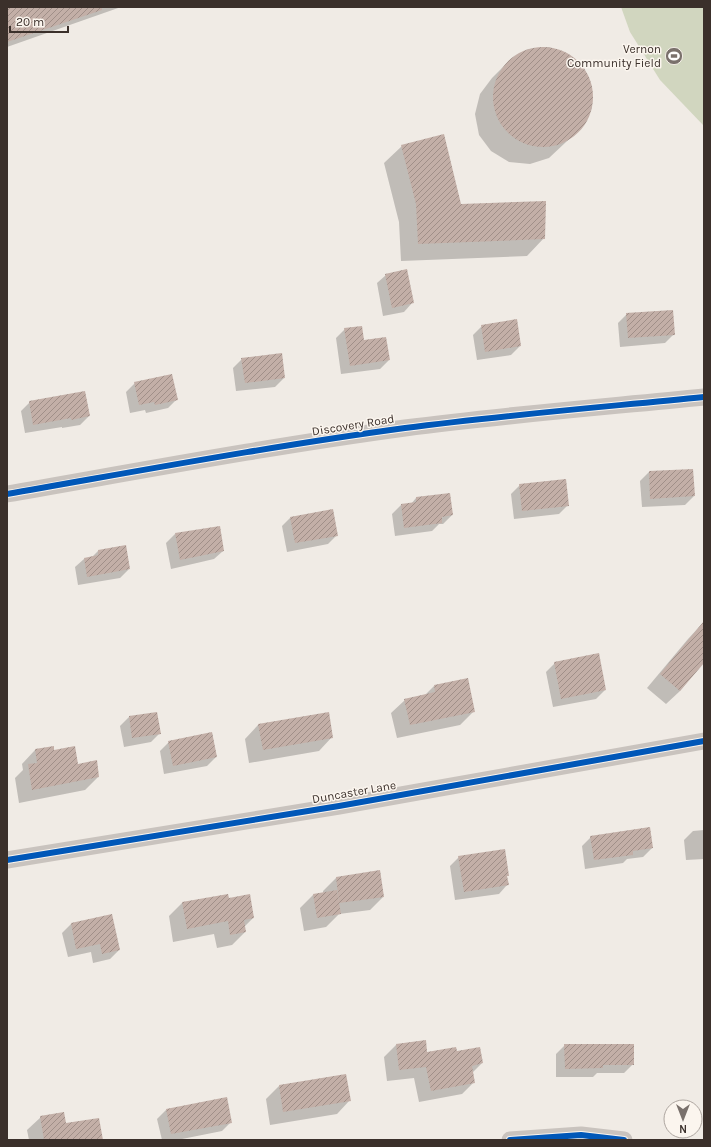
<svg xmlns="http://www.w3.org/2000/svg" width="711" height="1147" font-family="Karla,sans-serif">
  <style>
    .garden { fill: #d1d6bf }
    .shadow { fill: #0003 }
    .building { fill: url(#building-hatch) }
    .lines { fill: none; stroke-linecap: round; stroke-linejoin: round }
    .minor { stroke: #c9c3be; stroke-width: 17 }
    .cycleway-casing { stroke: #fbf5ee; stroke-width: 8 }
    .cycleway { stroke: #0057b8; stroke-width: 6 }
    .labels { text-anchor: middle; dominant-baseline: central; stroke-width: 3; stroke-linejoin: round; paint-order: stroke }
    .poi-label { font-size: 12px; fill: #3b302b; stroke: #fbf5ee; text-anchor: end }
    .street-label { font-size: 12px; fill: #3b302b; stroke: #fbf5ee }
  </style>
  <defs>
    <pattern id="building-hatch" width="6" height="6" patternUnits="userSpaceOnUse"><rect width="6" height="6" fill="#c3afa7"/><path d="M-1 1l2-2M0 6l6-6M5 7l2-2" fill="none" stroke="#a08f88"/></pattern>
  </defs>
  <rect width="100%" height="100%" fill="#f0ebe5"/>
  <path class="garden" d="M621,7H704V126L660,80L630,32Z"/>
  <g class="shadow">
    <path d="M7,7H121L7,47Z"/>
    <path d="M549,47L568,54L584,68L592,87V108L583,126L549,158L530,164L509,162L491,151L479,135L475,114L480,94L492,78L510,60L528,49Z"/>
    <path d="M402,146L460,205L544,238L527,256L401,261L399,222L384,163Z"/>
    <path d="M386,275L412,303L404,312L383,316L377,283Z"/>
    <path d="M627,314L674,334L665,343L620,347L618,323Z"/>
    <path d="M482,326L520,346L511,355L477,360L473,335Z"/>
    <path d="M345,329L363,342L389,360L380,369L341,374L336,338Z"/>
    <path d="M242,359L284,378L275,387L236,391L233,368Z"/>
    <path d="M135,383L177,399L168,408L146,413L145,410L130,413L126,392Z"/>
    <path d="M30,402L89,416L80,425L62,428V427L25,433L21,411Z"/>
    <path d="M649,472L694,496L685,505L642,507L640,481Z"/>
    <path d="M520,485L568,505L559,514L514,519L511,494Z"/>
    <path d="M416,498L452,515L443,524H439L432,531L395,536L392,514L401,505L411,504Z"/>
    <path d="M291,517L337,535L328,544L287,552L282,526Z"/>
    <path d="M175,534L223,551L214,559L171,569L166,543Z"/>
    <path d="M98,551L129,569L120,578L78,585L75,567L84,559L92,557Z"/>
    <path d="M701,625L704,627V662L680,691L666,704L647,688L688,639Z"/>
    <path d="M555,663L605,690L596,699L553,707L546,672Z"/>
    <path d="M434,686L474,711L460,725L397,738L391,713L405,700L425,695Z"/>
    <path d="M129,717L160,733L151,742L124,747L120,726Z"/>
    <path d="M258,725L332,737L319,751L249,763L245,739Z"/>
    <path d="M212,733L216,757L207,766L164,774L160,751L169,742Z"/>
    <path d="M35,750L53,751L98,777L85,790L19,803L15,778L23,770L22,764Z"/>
    <path d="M704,830V859L686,860L684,840L693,831Z"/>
    <path d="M591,837L652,848L643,857L627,859L623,863L585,869L582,846Z"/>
    <path d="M459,857L508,875L506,877L507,885L499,894L455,900L450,866Z"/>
    <path d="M380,872L383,897L370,910L339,914L326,927L304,931L300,908L313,895L323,893V891L336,878Z"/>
    <path d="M228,899L253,918L244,927L245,932L232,945L217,948L214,934L173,942L169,916L182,903Z"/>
    <path d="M71,924L119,950L110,959L93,963L91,952L68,957L62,933Z"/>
    <path d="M425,1041L427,1054L457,1052L482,1063L472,1073L474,1082L462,1094L419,1102L414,1078L387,1081L384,1057L396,1045Z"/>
    <path d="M565,1045L633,1064L624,1073H597L593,1077H556V1054Z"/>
    <path d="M279,1086L350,1100L337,1114L270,1125L266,1099Z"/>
    <path d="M166,1110L231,1122L222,1131L177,1140H162L157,1119Z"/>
    <path d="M41,1117L65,1124L102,1140H29L27,1130Z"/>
  </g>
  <g class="building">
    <path d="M7,7H102V10L7,42Z"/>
    <circle cx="543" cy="97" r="50"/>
    <path d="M444,134L461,204L546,201L545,239L418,244L416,204L401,145Z"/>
    <path d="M407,269L414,303L392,308L385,274Z"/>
    <path d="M673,310L675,335L628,338L626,313Z"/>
    <path d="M517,319L521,346L485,352L481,325Z"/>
    <path d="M362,326L364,340L386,337L390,360L350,366L344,328Z"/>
    <path d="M282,353L285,378L245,383L241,358Z"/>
    <path d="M172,374L178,400L155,405L154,402L139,405L134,382Z"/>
    <path d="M85,391L90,416L71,420V418L33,425L29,401Z"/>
    <path d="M693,469L695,496L650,499L649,471Z"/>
    <path d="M566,479L569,506L522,511L519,484Z"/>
    <path d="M450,493L453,515L442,517V523L404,528L401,504L416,502V497Z"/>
    <path d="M333,509L338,536L295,543L290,517Z"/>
    <path d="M220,526L224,551L180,560L175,533Z"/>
    <path d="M126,545L130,569L87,577L84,558L98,555V550Z"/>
    <path d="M704,621V663L680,691L660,674Z"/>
    <path d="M599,653L606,690L561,699L554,662Z"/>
    <path d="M468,678L475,712L410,725L404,699L435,692L434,685Z"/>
    <path d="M157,712L161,734L132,738L129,716Z"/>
    <path d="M329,712L333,738L263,750L258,724Z"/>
    <path d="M212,732L217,757L173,766L168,741Z"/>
    <path d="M54,746V750L75,746L78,764L97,760L99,777L32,790L28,764L37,763L35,749Z"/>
    <path d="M650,827L653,848L633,851V855L594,860L590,836Z"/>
    <path d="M505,849L509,876H507L509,885L464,892L458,856Z"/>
    <path d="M380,870L384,897L339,903L336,877Z"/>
    <path d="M337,890L341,914L317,918L313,894Z"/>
    <path d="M228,894L229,898L250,894L254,918L244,920L246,932L230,935L228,921L187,929L182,902Z"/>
    <path d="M112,914L120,950L102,954L100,944L76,949L71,923Z"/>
    <path d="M426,1040L427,1052L456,1047L457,1051L480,1047L483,1063L472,1066L475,1083L431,1091L426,1067L399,1070L396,1044Z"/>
    <path d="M564,1044H634V1065H603V1068L565,1069Z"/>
    <path d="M346,1074L351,1101L283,1112L279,1085Z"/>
    <path d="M227,1097L232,1123L171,1134L166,1109Z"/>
    <path d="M64,1112L66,1123L99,1118L103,1140H44L40,1116Z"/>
  </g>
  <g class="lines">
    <g class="minor">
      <path d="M7,494C139,471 272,446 405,428C504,415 604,407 704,397"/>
      <path d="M7,860L339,806L704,741"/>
      <path d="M510,1140L581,1135L624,1140"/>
    </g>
    <defs>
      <g id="cycleway">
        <path d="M7,494C139,471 272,446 405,428C504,415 604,407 704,397"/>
        <path d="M7,860L339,806L704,741"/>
        <path d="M510,1140L581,1135L624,1140"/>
      </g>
    </defs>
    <use href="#cycleway" class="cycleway-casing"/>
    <use href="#cycleway" class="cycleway"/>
  </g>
  <defs>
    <symbol id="stadium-disc" viewBox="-11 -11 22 22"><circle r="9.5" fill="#7a716c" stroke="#fbf5ee"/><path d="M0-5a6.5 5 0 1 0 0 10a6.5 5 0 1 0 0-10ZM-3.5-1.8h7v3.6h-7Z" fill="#fff"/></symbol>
  </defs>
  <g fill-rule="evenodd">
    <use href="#stadium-disc" x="664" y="46" width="20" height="20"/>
  </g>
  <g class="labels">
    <g class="poi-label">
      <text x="661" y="49">Vernon<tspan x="661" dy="14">Community Field</tspan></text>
    </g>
    <g class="street-label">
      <text transform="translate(353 425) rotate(-9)">Discovery Road</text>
      <text transform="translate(354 792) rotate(-10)">Duncaster Lane</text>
    </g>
  </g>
  <rect width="711" height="1147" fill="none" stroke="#3b302b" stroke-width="16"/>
  <g transform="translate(683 1119) rotate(180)"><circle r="19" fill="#fbf5ee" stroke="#aea6a0"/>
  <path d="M0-3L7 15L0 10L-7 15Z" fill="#7a716c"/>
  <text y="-6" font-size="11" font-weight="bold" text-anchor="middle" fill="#3b302b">N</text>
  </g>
  <path d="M10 26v6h58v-6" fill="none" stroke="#3b302b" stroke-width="2"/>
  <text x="16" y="26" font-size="12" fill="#3b302b" stroke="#fbf5ee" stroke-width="3" paint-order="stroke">20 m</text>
</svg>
